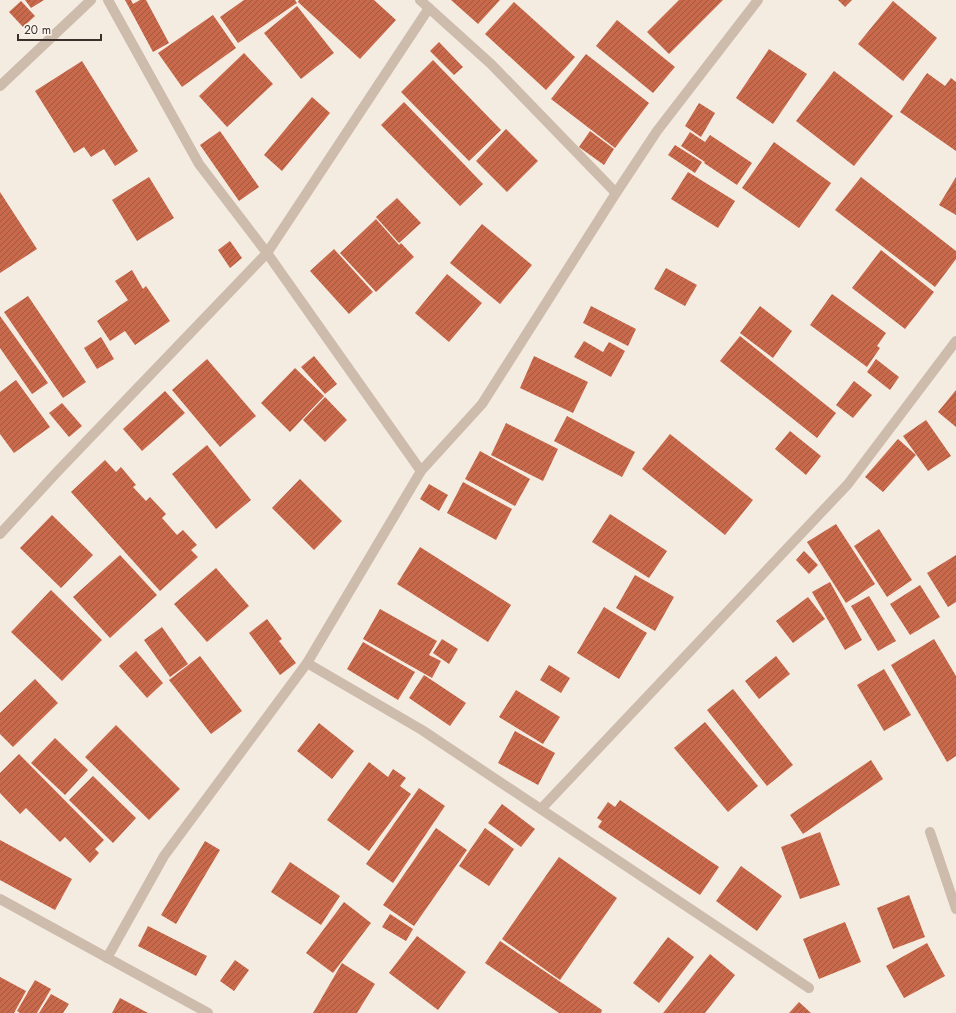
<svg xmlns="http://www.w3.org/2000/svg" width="956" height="1013" font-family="Jost,sans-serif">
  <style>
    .building { fill: url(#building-hatch) }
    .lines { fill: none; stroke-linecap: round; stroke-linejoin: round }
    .street { stroke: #cdbbac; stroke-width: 10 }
  </style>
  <defs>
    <pattern id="building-hatch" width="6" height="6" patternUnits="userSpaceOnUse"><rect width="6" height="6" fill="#c8694b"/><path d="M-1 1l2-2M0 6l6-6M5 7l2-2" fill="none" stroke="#a4573f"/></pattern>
  </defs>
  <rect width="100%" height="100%" fill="#f4ebe1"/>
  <g class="building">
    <path d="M25,0H44L31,8Z"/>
    <path d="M125,0H131L133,4L140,0H146L169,43L153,52Z"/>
    <path d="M244,0H295L297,3L238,43L220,17Z"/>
    <path d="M299,0H374L396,20L360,59L298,2Z"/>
    <path d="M451,0H500L478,24Z"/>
    <path d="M679,0H723L669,54L647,32Z"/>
    <path d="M838,0H852L845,7Z"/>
    <path d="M21,1L35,16L23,27L9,12Z"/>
    <path d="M893,1L937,38L903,81L858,44Z"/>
    <path d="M514,2L575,57L546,90L485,34Z"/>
    <path d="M297,6L334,53L301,79L264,33Z"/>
    <path d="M213,15L236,48L182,87L158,53Z"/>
    <path d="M617,20L675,67L653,93L596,46Z"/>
    <path d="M439,42L463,67L454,75L430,51Z"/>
    <path d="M769,49L807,74L773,124L736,98Z"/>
    <path d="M244,53L273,84L227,127L199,96Z"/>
    <path d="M586,54L649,103L615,148L551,99Z"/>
    <path d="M433,60L501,130L469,161L401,92Z"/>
    <path d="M82,61L138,151L115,166L104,149L91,157L84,147L74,153L35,91Z"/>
    <path d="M834,71L893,116L854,166L796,121Z"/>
    <path d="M927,73L945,86L951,78L956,82V151L900,112Z"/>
    <path d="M312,97L330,113L282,171L264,155Z"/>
    <path d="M404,102L483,184L460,206L381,125Z"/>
    <path d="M699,103L715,113L701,137L685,126Z"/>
    <path d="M506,129L538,161L507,192L476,161Z"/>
    <path d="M220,131L259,187L239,201L200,145Z"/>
    <path d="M590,131L614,149L604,165L579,147Z"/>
    <path d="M690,132L705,142L710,135L752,163L737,185L704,163L705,162L681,146Z"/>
    <path d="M774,142L831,183L799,228L742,188Z"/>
    <path d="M675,145L702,162L695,173L668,155Z"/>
    <path d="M688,172L735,201L718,228L671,199Z"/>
    <path d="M149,177L174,218L137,241L112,200Z"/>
    <path d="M861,177L956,251V259L935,287L835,210Z"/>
    <path d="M956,177V215L939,205Z"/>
    <path d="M0,192L37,249L0,273Z"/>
    <path d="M397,198L421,223L399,243L376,217Z"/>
    <path d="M376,219L399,245L401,243L414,257L376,292L340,253Z"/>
    <path d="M482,224L532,265L500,304L450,263Z"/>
    <path d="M230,241L242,258L230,268L218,250Z"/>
    <path d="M334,249L373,292L349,314L310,271Z"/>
    <path d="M881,250L934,292L905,329L852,288Z"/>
    <path d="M666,268L697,285L685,306L654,289Z"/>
    <path d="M132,270L143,289L146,286L170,321L135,345L125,331L110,341L97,321L128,300L115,281Z"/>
    <path d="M447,274L482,303L449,342L415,313Z"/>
    <path d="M832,294L886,333L877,346L880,348L867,367L810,325Z"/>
    <path d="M28,296L86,382L63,398L4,312Z"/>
    <path d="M591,306L636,329L628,346L583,323Z"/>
    <path d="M760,306L792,331L773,358L740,333Z"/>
    <path d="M0,316L48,383L32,394L0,348Z"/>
    <path d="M740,336L836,413L817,438L720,361Z"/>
    <path d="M101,337L114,359L97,369L84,348Z"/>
    <path d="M584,341L603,352L609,342L625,351L611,377L574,357Z"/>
    <path d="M314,356L337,384L325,394L301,367Z"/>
    <path d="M534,356L588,382L573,413L520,388Z"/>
    <path d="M207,359L256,416L220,447L172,390Z"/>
    <path d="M876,359L899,377L890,390L867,372Z"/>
    <path d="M295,368L324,396L290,432L261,403Z"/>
    <path d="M16,380L50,427L14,453L0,434V392Z"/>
    <path d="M854,381L872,395L853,418L836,405Z"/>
    <path d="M956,390V427L938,412Z"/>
    <path d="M165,391L185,413L142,451L123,429Z"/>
    <path d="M325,397L347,420L325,442L303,420Z"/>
    <path d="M62,403L82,426L69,437L49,413Z"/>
    <path d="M567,416L635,452L622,477L554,441Z"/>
    <path d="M926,420L951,456L928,471L903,436Z"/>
    <path d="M506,423L558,449L543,481L491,455Z"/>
    <path d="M790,431L821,456L806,475L775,449Z"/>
    <path d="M670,434L753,500L725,535L642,469Z"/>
    <path d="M898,439L916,455L883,492L865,477Z"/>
    <path d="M207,445L251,500L216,529L172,474Z"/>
    <path d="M480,451L530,479L515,506L465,479Z"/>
    <path d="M105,460L116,472L121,467L136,485L133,487L146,501L150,497L166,514L162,518L177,535L183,530L197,545L191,550L198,557L160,591L71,492Z"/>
    <path d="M300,479L342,521L314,550L272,508Z"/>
    <path d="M463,482L512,509L496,540L447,513Z"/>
    <path d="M429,484L448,495L439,511L420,499Z"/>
    <path d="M610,514L667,551L649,578L592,542Z"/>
    <path d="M52,515L93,555L61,588L20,548Z"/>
    <path d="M836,524L875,584L846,603L807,542Z"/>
    <path d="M879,529L912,580L887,597L854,546Z"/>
    <path d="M420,547L511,605L488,642L397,584Z"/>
    <path d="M804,551L818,565L809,574L796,560Z"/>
    <path d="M120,555L157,595L110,638L73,597Z"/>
    <path d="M956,555V602L948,607L927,573Z"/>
    <path d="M216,568L249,606L207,642L174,604Z"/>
    <path d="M635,575L674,597L655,631L616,608Z"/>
    <path d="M830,582L862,640L845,650L812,592Z"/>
    <path d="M920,585L940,617L910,635L890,604Z"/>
    <path d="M51,590L102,640L62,681L11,632Z"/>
    <path d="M869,596L896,641L878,651L851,606Z"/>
    <path d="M808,597L825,619L793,643L776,621Z"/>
    <path d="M604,607L647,633L619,679L577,653Z"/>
    <path d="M380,609L437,641L429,655L441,661L432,678L363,639Z"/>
    <path d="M267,619L282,639L279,641L296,663L280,675L249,633Z"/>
    <path d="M162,627L188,664L170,677L144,640Z"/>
    <path d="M442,639L458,649L449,664L433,653Z"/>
    <path d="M934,639L956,676V756L947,762L891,665Z"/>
    <path d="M363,642L415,672L398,700L347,669Z"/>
    <path d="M136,651L163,683L147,698L119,666Z"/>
    <path d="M200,656L242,711L211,734L169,680Z"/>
    <path d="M776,656L790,674L759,699L745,681Z"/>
    <path d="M549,665L570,678L561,693L540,680Z"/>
    <path d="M884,669L911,715L884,731L857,685Z"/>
    <path d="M424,675L466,703L450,726L409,698Z"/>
    <path d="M35,679L58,703L13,747L0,734V713Z"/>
    <path d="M733,689L793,765L767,786L707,710Z"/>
    <path d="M516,690L560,717L543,744L499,717Z"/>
    <path d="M705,722L758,786L728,812L674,748Z"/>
    <path d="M319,723L354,751L332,779L297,751Z"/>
    <path d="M116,725L180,789L149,820L85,757Z"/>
    <path d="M515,731L555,753L538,785L498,763Z"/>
    <path d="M55,738L88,770L65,795L31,763Z"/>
    <path d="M19,754L104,840L95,849L99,853L90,863L65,837L60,842L26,808L20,814L0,793V773Z"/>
    <path d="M871,760L883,779L803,834L790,815Z"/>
    <path d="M369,762L388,777L393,769L406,778L400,786L411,794L369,851L327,820Z"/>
    <path d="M93,776L136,818L113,843L69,800Z"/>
    <path d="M419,788L445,806L393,883L366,864Z"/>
    <path d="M620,800L719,867L700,895L598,827L602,821L597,818L608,802L615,807Z"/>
    <path d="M502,804L535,829L521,847L488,823Z"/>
    <path d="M436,828L467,850L414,926L383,905Z"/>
    <path d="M485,828L514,849L489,886L459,866Z"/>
    <path d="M820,832L840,885L800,899L781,847Z"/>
    <path d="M0,840L72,879L55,910L0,880Z"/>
    <path d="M205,841L220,850L176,924L161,915Z"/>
    <path d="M559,857L617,898L560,980L502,939Z"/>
    <path d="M290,862L340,896L321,925L271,892Z"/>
    <path d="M741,866L782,896L757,931L716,901Z"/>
    <path d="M909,895L925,937L893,949L877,908Z"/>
    <path d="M344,902L371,923L333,973L306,953Z"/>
    <path d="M390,914L413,929L406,941L382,927Z"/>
    <path d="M845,922L861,962L819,979L803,939Z"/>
    <path d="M148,926L207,956L196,976L138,946Z"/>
    <path d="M417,936L466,972L438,1010L389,973Z"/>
    <path d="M668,937L694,957L659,1003L633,983Z"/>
    <path d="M500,941L602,1010L601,1013H559L485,963Z"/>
    <path d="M927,943L945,976L904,998L886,966Z"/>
    <path d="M710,954L735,975L705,1013H663Z"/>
    <path d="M235,960L249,970L234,991L220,981Z"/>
    <path d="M342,963L375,984L357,1013H313Z"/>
    <path d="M0,977L26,991L14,1013H0Z"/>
    <path d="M35,980L51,989L37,1013H20L17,1011Z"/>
    <path d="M51,994L69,1004L63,1013H39Z"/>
    <path d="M120,998L148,1013H112Z"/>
    <path d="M799,1002L811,1013H789Z"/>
  </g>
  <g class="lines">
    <g class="street">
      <path d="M108,0L199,164L267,253L421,471"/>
      <path d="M420,0L491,64L616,193"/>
      <path d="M0,86L91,0"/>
      <path d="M0,534L58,471L267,253L429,8"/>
      <path d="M307,663L422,730L809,988"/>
      <path d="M541,809L848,484L956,341"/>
      <path d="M930,832L956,909"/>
      <path d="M0,899L208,1013"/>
      <path d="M107,958L164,856L307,663L421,471L482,404L616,193L657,131L758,0"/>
    </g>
  </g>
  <path d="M18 34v6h83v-6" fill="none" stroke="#3b302b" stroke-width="2"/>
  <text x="24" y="34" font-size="12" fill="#3b302b" stroke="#fbf5ee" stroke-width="3" paint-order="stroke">20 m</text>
</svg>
